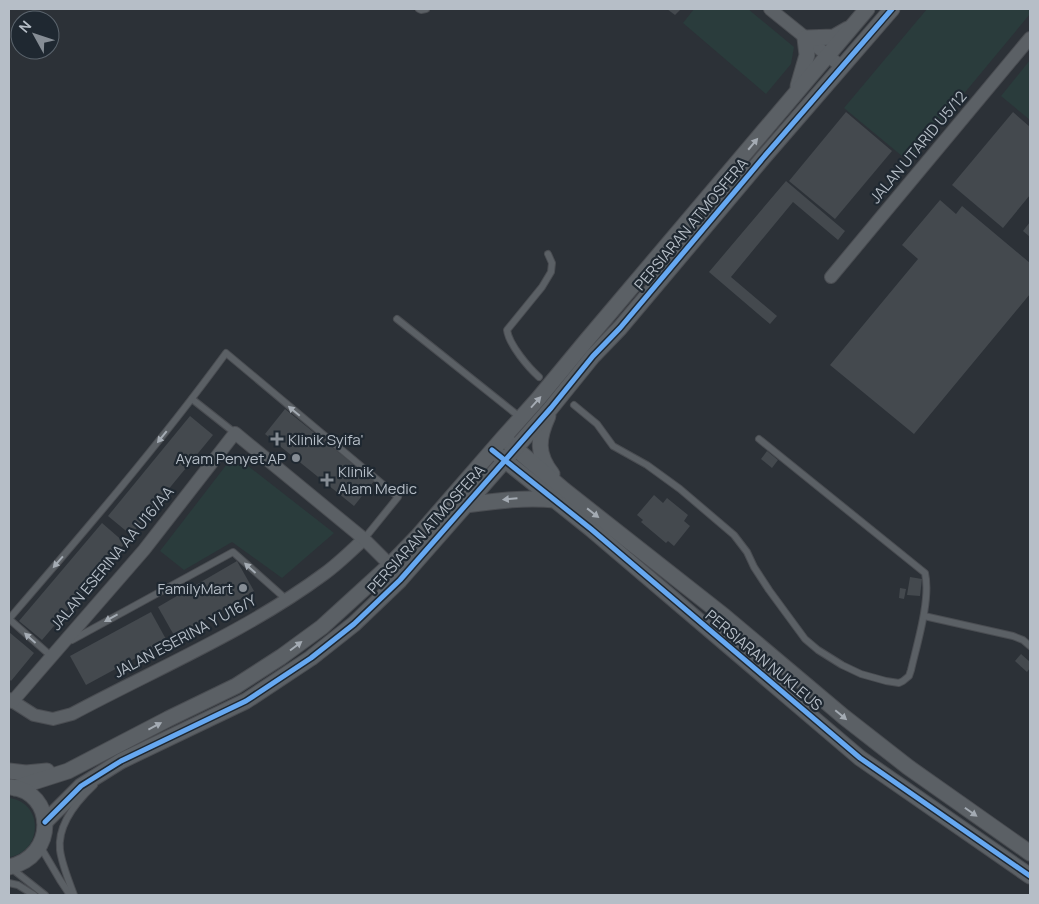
<svg xmlns="http://www.w3.org/2000/svg" width="1039" height="904" font-family="Manrope,sans-serif">
  <style>
    .green { fill: #2a3c3c }
    .building { fill: #44494e }
    .lines { fill: none; stroke-linecap: round; stroke-linejoin: round }
    .service-casing { stroke: #4a4d52; stroke-width: 8 }
    .minor-casing { stroke: #4a4d52; stroke-width: 14 }
    .tertiary-casing { stroke: #4a4d52; stroke-width: 17 }
    .service { stroke: #5b6065; stroke-width: 6 }
    .minor { stroke: #5b6065; stroke-width: 12 }
    .tertiary { stroke: #5b6065; stroke-width: 15 }
    .cycleway-casing { stroke: #1f2831; stroke-width: 8 }
    .cycleway { stroke: #66a8f1; stroke-width: 5 }
    .oneway { fill: #a4abb3 }
    .poi-dot { fill: #868d95; stroke: #1f2831; stroke-width: 2 }
    .labels { text-anchor: middle; dominant-baseline: central; stroke-width: 4.5; stroke-linejoin: round; paint-order: stroke }
    .street-label { font-size: 15px; fill: #b6bec7; stroke: #1f2831 }
    .poi-label { font-size: 15px; fill: #b6bec7; stroke: #1f2831; text-anchor: start }
  </style>
  <rect width="100%" height="100%" fill="#2c3137"/>
  <g class="green">
    <path d="M694,9H748L794,47L791,64L766,94L683,23Z"/>
    <path d="M927,9H1030V14L908,161L844,108Z"/>
    <path d="M1030,60V120L1001,96Z"/>
    <path d="M234,455L334,533L282,578L232,542L184,570L160,551Z"/>
    <path d="M9,798C44,802 43,852 9,857Z"/>
  </g>
  <g class="building">
    <path d="M667,9H681L675,15Z"/>
    <path d="M846,112L892,151L835,219L789,181Z"/>
    <path d="M1013,112L1030,127V195L1003,228L952,185Z"/>
    <path d="M786,181L845,231L838,240L793,202L731,277L777,316L770,324L709,272Z"/>
    <path d="M940,200L956,214L962,206L1030,263V294L914,434L830,365L918,259L902,245Z"/>
    <path d="M1030,222V237L1023,231Z"/>
    <path d="M285,409L374,481L354,506L265,434Z"/>
    <path d="M190,416L213,435L131,535L108,516Z"/>
    <path d="M767,451L778,460L772,468L761,459Z"/>
    <path d="M654,495L663,503L667,498L688,515L684,521L690,526L674,546L668,541L666,543L641,522L643,520L637,515Z"/>
    <path d="M102,523L125,543L42,640L19,621Z"/>
    <path d="M237,561L254,591L175,637L158,607Z"/>
    <path d="M910,577L922,579L920,596L907,595Z"/>
    <path d="M900,588L906,589L904,599L899,598Z"/>
    <path d="M151,612L167,641L86,685L70,656Z"/>
    <path d="M9,632L34,653L11,681L9,679Z"/>
    <path d="M1021,654L1030,662V668L1027,672L1015,661Z"/>
  </g>
  <g class="lines">
    <defs>
      <g id="service">
        <path d="M419,9L421,10L426,9"/>
        <path d="M397,319L521,418"/>
        <path d="M539,377C529,368 509,345 507,330L542,287L551,272L552,263L548,254"/>
        <path d="M192,399L235,433"/>
        <path d="M574,405L597,424L613,446L647,465L680,489L734,535L747,552L754,567L769,590L805,639L818,650L842,665L861,674L886,681L899,683L903,681L909,676L911,670C917,644 931,599 925,573L759,439"/>
        <path d="M924,616L1013,636L1023,640L1030,646"/>
        <path d="M9,619C84,532 158,446 226,353L398,497L364,539"/>
        <path d="M9,619L51,656"/>
        <path d="M72,640L233,552L287,600"/>
        <path d="M40,846L60,880L70,895"/>
        <path d="M11,868L45,895"/>
        <path d="M9,883L18,885L34,895"/>
        <path d="M74,895C69,881 62,865 60,850C57,824 77,801 94,785"/>
      </g>
      <g id="minor">
        <path d="M770,9L842,67"/>
        <path d="M831,277L1030,38"/>
        <path d="M9,699L34,715L53,719L72,714C156,669 247,631 324,574C338,564 351,551 364,539"/>
        <path d="M12,702L144,550L235,433L364,539L390,565"/>
      </g>
      <g id="tertiary">
        <path d="M798,86L807,55L805,38L834,37L848,29"/>
        <path d="M548,416C538,438 536,454 552,474"/>
        <path d="M508,442L564,490L724,616L844,717L908,767L1030,853"/>
        <path d="M497,454L591,529L860,758L1030,876"/>
        <path d="M466,505C496,501 524,497 555,500"/>
        <path d="M9,771L26,773L47,771"/>
        <path d="M15,788L68,771L168,719L236,686L281,657L322,627L390,565L417,537L503,438L538,399L586,341L867,9"/>
        <path d="M45,822L81,786L121,761L246,701L311,658L354,624L400,580L551,408L593,356L620,328L763,158L892,9"/>
        <path d="M9,867C58,856 55,792 11,787"/>
      </g>
    </defs>
    <use href="#service" class="service-casing"/>
    <use href="#minor" class="minor-casing"/>
    <use href="#tertiary" class="tertiary-casing"/>
    <use href="#service" class="service"/>
    <use href="#minor" class="minor"/>
    <use href="#tertiary" class="tertiary"/>
    <defs>
      <g id="cycleway">
        <path d="M492,450L591,529L860,758L1030,876"/>
        <path d="M45,822L81,786L121,761L246,701L311,658L354,624L400,580L551,408L593,356L620,328L763,158L892,9"/>
      </g>
    </defs>
    <use href="#cycleway" class="cycleway-casing"/>
    <use href="#cycleway" class="cycleway"/>
  </g>
  <defs><path id="oneway-solid" d="M-6-.8H1V-3.2L6.5 0L1 3.2V.8H-6Z" transform="scale(1.25)"/></defs>
  <g class="oneway">
    <use href="#oneway-solid" transform="translate(753 144) rotate(-50)"/>
    <use href="#oneway-solid" transform="translate(536 402) rotate(-48)"/>
    <use href="#oneway-solid" transform="translate(294 411) rotate(-140)"/>
    <use href="#oneway-solid" transform="translate(162 437) rotate(129)"/>
    <use href="#oneway-solid" transform="translate(510 499) rotate(175)"/>
    <use href="#oneway-solid" transform="translate(593 513) rotate(38)"/>
    <use href="#oneway-solid" transform="translate(58 562) rotate(131)"/>
    <use href="#oneway-solid" transform="translate(250 568) rotate(-138)"/>
    <use href="#oneway-solid" transform="translate(111 618) rotate(151)"/>
    <use href="#oneway-solid" transform="translate(30 638) rotate(-138)"/>
    <use href="#oneway-solid" transform="translate(296 646) rotate(-37)"/>
    <use href="#oneway-solid" transform="translate(841 715) rotate(40)"/>
    <use href="#oneway-solid" transform="translate(155 726) rotate(-28)"/>
    <use href="#oneway-solid" transform="translate(971 812) rotate(35)"/>
  </g>
  <g class="poi-dot">
    <path d="M274.5 431.5h5v5h5v5h-5v5h-5v-5h-5v-5h5z"/>
    <circle cx="296" cy="458" r="5"/>
    <path d="M324.5 472.5h5v5h5v5h-5v5h-5v-5h-5v-5h5z"/>
    <circle cx="243" cy="588" r="5"/>
  </g>
  <g class="labels">
    <g class="street-label">
      <text transform="translate(918 147) rotate(-50)">JALAN UTARID U5/12</text>
      <text transform="translate(691 224) rotate(-50)">PERSIARAN ATMOSFERA</text>
      <text transform="translate(426 529) rotate(-48)">PERSIARAN ATMOSFERA</text>
      <text transform="translate(112 558) rotate(-50)">JALAN ESERINA AA U16/AA</text>
      <text transform="translate(185 636) rotate(-28)">JALAN ESERINA Y U16/Y</text>
      <text transform="translate(764 660) rotate(40)">PERSIARAN NUKLEUS</text>
    </g>
    <g class="poi-label">
      <text x="288" y="439">Klinik Syifa'</text>
      <text x="286" y="458" text-anchor="end">Ayam Penyet AP</text>
      <text x="338" y="471">Klinik<tspan x="338" dy="17">Alam Medic</tspan></text>
      <text x="233" y="588" text-anchor="end">FamilyMart</text>
    </g>
  </g>
  <rect width="1039" height="904" fill="none" stroke="#b6bec7" stroke-width="20"/>
  <g transform="translate(35 35) rotate(310)"><circle r="24" fill="#1f2831" stroke="#5b646d"/>
  <path d="M0-4L9 19L0 12L-9 19Z" fill="#868d95"/>
  <text y="-8" font-size="14" font-weight="bold" text-anchor="middle" fill="#b6bec7">N</text>
  </g>
</svg>
